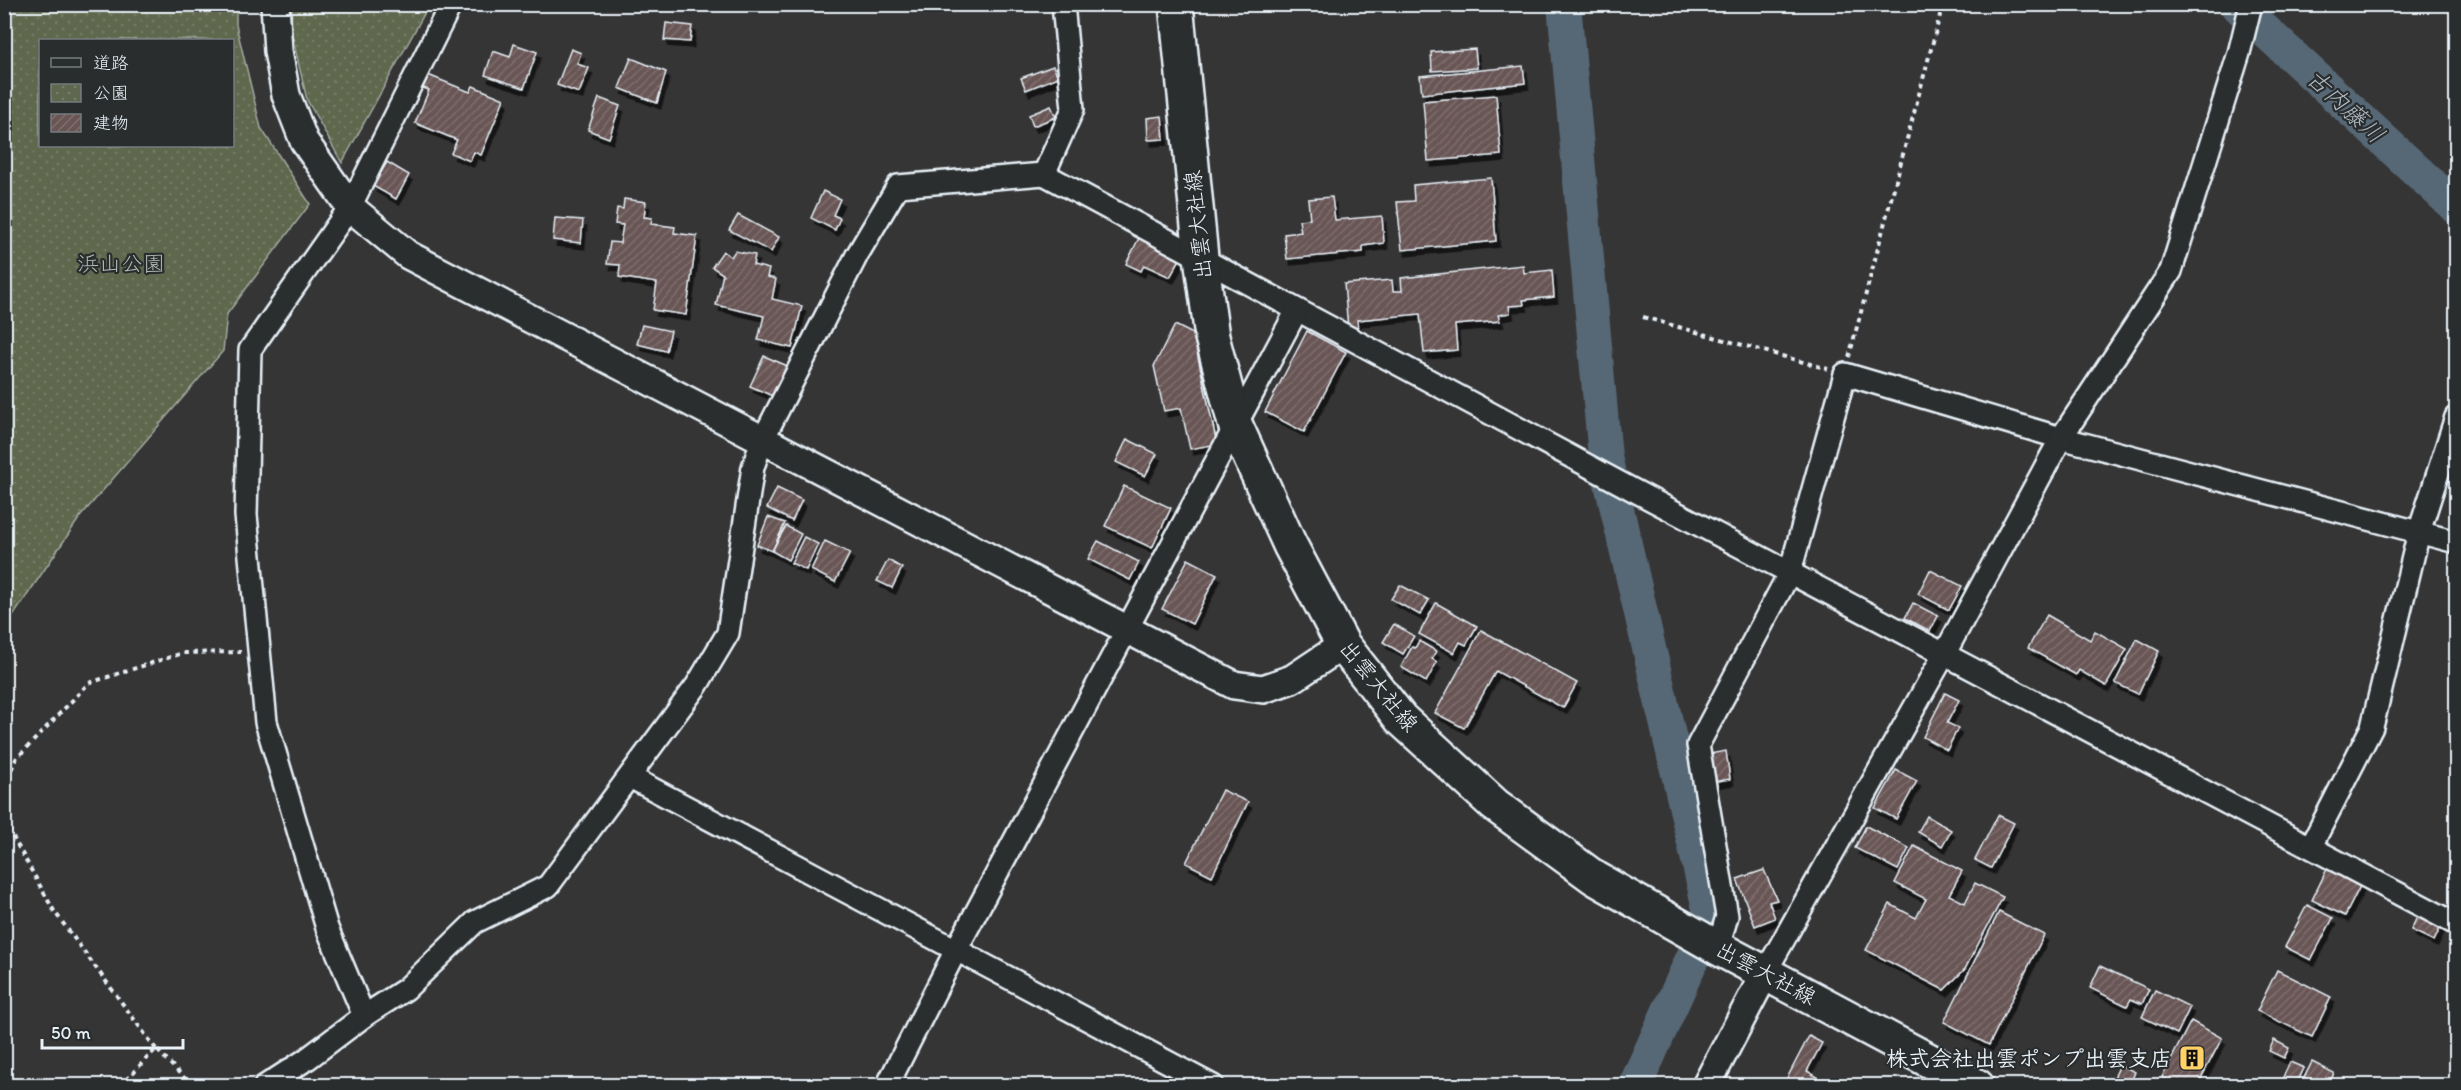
<svg xmlns="http://www.w3.org/2000/svg" width="2461" height="1090" font-family="Itim,'Klee One',sans-serif">
  <style>
    .park { fill: url(#park-dots); stroke: #a4aca3; stroke-width: 1.5; fill-rule: evenodd }
    .lines { fill: none; stroke-linecap: round; stroke-linejoin: round }
    .river { stroke: #576874; stroke-width: 34 }
    .building { fill: url(#building-hatch); stroke: #e8f1f8; stroke-width: 1.5; filter: url(#shadow) }
    .minor-casing { stroke: #e8f1f8; stroke-width: 26 }
    .tertiary-casing { stroke: #e8f1f8; stroke-width: 32 }
    .primary-casing { stroke: #e8f1f8; stroke-width: 38 }
    .path { stroke: #e8f1f8; stroke-width: 4; stroke-dasharray: 4.5 4.5; stroke-linecap: butt }
    .minor { stroke: #2a2d2e; stroke-width: 21 }
    .tertiary { stroke: #2a2d2e; stroke-width: 27 }
    .primary { stroke: #2a2d2e; stroke-width: 33 }
    .labels { text-anchor: middle; dominant-baseline: central; stroke-width: 4.5; stroke-linejoin: round; paint-order: stroke }
    .street-label { font-size: 22px; fill: #e8f1f8; stroke: #2a2d2e }
    .park-label { font-size: 22px; fill: #b1bab4; stroke: #2a2d2e }
    .poi-label { font-size: 22px; font-weight: bold; fill: #e8f1f8; stroke: #2a2d2e; text-anchor: end }
    .water-label { font-size: 24px; font-style: italic; fill: #aebac3; stroke: #2a2d2e }
  </style>
  <defs>
    <pattern id="park-dots" width="8" height="8" patternUnits="userSpaceOnUse" patternTransform="scale(1.5)"><rect width="8" height="8" fill="#5f674e"/><path d="M2 2h.1M6 6h.1" fill="none" stroke="#767d68" stroke-width="1.8" stroke-linecap="round"/></pattern>
    <pattern id="building-hatch" width="6" height="6" patternUnits="userSpaceOnUse" patternTransform="scale(1.5)"><rect width="6" height="6" fill="#685554"/><path d="M-1 1l2-2M0 6l6-6M5 7l2-2" fill="none" stroke="#7e6e6d"/></pattern>
    <filter id="shadow"><feDropShadow dx="3.5" dy="6" stdDeviation="0" flood-color="#0009"/></filter>
  </defs>
  <rect width="100%" height="100%" fill="#363536"/>
  <filter id="ink" filterUnits="userSpaceOnUse"><feTurbulence type="fractalNoise" baseFrequency=".0167" numOctaves="2"/><feDisplacementMap in="SourceGraphic" scale="12" xChannelSelector="R" yChannelSelector="G"/><feConvolveMatrix kernelMatrix="1 2 1 2 8 2 1 2 1" color-interpolation-filters="sRGB"/></filter>
  <g filter="url(#ink)">
    <g class="park">
      <path d="M5,4L236,5V25L261,128L310,204L227,314L223,351L80,517L5,628ZM40,40H232V146H40Z"/>
      <path d="M292,5H429L342,163L307,100L291,31Z"/>
    </g>
    <g class="lines">
      <g class="river">
        <path d="M1564,4L1605,457L1711,917L1635,1086"/>
        <path d="M2236,4L2456,207"/>
      </g>
    </g>
    <g class="building">
      <path d="M666,23L692,26L690,42L664,40Z"/>
      <path d="M514,44L537,52L524,88L485,75L493,51L510,57Z"/>
      <path d="M571,49L581,53L577,64L589,68L579,93L557,85Z"/>
      <path d="M1475,49L1477,68L1432,71L1431,52Z"/>
      <path d="M631,58L666,72L657,103L619,88Z"/>
      <path d="M1053,66L1058,77L1026,90L1021,78Z"/>
      <path d="M1523,66L1525,83L1422,94L1420,76Z"/>
      <path d="M428,75L470,92L473,86L504,99L481,155L474,152L470,161L451,153L457,140L415,123L429,90L423,88Z"/>
      <path d="M1496,95L1501,155L1428,161L1423,101Z"/>
      <path d="M599,98L620,106L609,138L588,130Z"/>
      <path d="M1051,106L1056,117L1033,126L1029,115Z"/>
      <path d="M1162,116L1164,139L1148,140L1147,118Z"/>
      <path d="M387,162L409,175L396,199L373,186Z"/>
      <path d="M1491,178L1496,241L1402,250L1397,202L1414,201L1413,185Z"/>
      <path d="M823,191L840,199L833,215L840,218L835,230L811,218Z"/>
      <path d="M1332,197L1335,220L1382,216L1384,243L1363,246V252L1287,259L1284,234L1301,232L1299,220L1310,219L1308,199Z"/>
      <path d="M624,199L646,202L644,217L652,218L651,224L675,227L674,233L697,236L686,315L653,310L657,283L619,277L620,265L607,264L610,242L620,243L623,225L615,224L617,208L623,209Z"/>
      <path d="M738,215L779,237L771,252L729,230Z"/>
      <path d="M555,218L583,220L581,243L553,240Z"/>
      <path d="M1139,238L1180,259L1170,277L1144,265L1141,271L1126,264Z"/>
      <path d="M723,251L731,257L735,251L755,255L753,265L769,269L767,277L776,279L772,299L802,306L792,348L758,340L764,316L716,305L723,274L712,267Z"/>
      <path d="M1523,265L1524,273L1552,270L1554,297L1523,300L1524,305L1509,306L1510,313L1498,315L1500,321L1455,325L1457,350L1424,353L1420,314L1357,320L1358,328H1348L1344,284L1392,280L1393,291H1402L1401,278Z"/>
      <path d="M642,325L671,331L666,351L637,344Z"/>
      <path d="M1175,325L1193,334L1217,444L1190,449L1181,408L1164,411L1154,366Z"/>
      <path d="M1307,331L1346,352L1304,432L1265,412Z"/>
      <path d="M764,356L790,367L777,398L750,386Z"/>
      <path d="M1127,439L1157,454L1145,476L1116,462Z"/>
      <path d="M1124,486L1171,508L1152,548L1105,526Z"/>
      <path d="M777,488L802,500L792,521L767,508Z"/>
      <path d="M768,517L785,523L772,551L757,545Z"/>
      <path d="M786,526L801,534L788,560L772,551Z"/>
      <path d="M804,537L818,544L806,570L791,563Z"/>
      <path d="M825,541L850,553L835,582L811,570Z"/>
      <path d="M1098,541L1139,562L1130,580L1088,559Z"/>
      <path d="M1188,559L1217,574L1192,624L1162,609Z"/>
      <path d="M888,560L902,568L892,588L877,581Z"/>
      <path d="M1930,570L1962,586L1949,610L1918,594Z"/>
      <path d="M1400,585L1429,600L1420,615L1391,599Z"/>
      <path d="M1436,603L1477,626L1466,645L1460,642L1454,653L1419,634Z"/>
      <path d="M1913,603L1938,616L1930,631L1905,618Z"/>
      <path d="M2047,615L2090,640L2095,631L2127,649L2106,686L2079,670L2076,675L2028,648Z"/>
      <path d="M1394,624L1414,636L1403,654L1383,642Z"/>
      <path d="M1481,630L1577,683L1563,708L1496,671L1464,728L1435,713Z"/>
      <path d="M2137,639L2159,651L2138,694L2115,683Z"/>
      <path d="M1419,641L1436,651L1432,659L1437,662L1426,682L1401,667L1412,647L1415,648Z"/>
      <path d="M1945,693L1959,700L1947,723L1958,728L1947,750L1923,737Z"/>
      <path d="M1726,751L1730,779L1713,782L1709,754Z"/>
      <path d="M1896,770L1917,781L1896,819L1875,808Z"/>
      <path d="M1222,790L1248,802L1212,876L1186,863Z"/>
      <path d="M1998,815L2014,823L1991,868L1975,860Z"/>
      <path d="M1927,816L1951,830L1942,846L1918,832Z"/>
      <path d="M1866,826L1909,848L1898,870L1855,848Z"/>
      <path d="M1914,846L1962,871L1949,895L1965,903L1975,883L2003,897L1965,969L1944,990L1866,950L1890,904L1916,918L1926,899L1895,883Z"/>
      <path d="M2328,867L2361,884L2345,916L2312,900Z"/>
      <path d="M1764,870L1777,900L1769,902L1775,918L1755,926L1737,879Z"/>
      <path d="M2307,905L2333,918L2311,960L2285,947Z"/>
      <path d="M1999,912L2044,935L1989,1045L1944,1022Z"/>
      <path d="M2418,915L2441,926L2434,941L2411,930Z"/>
      <path d="M2100,966L2149,989L2142,1004L2131,999L2127,1006L2090,988Z"/>
      <path d="M2277,970L2331,997L2312,1037L2257,1011Z"/>
      <path d="M2155,990L2190,1007L2177,1034L2142,1017Z"/>
      <path d="M2191,1021L2222,1038L2197,1086H2177L2162,1077Z"/>
      <path d="M1809,1036L1822,1043L1807,1071L1833,1086H1783Z"/>
      <path d="M2274,1040L2289,1048L2284,1058L2269,1051Z"/>
      <path d="M2290,1062L2304,1068L2296,1086H2279Z"/>
      <path d="M2312,1062L2334,1073L2328,1086H2315L2303,1080Z"/>
      <path d="M2120,1065L2135,1072L2129,1086H2110Z"/>
    </g>
    <g class="lines">
      <defs>
        <g id="minor">
          <path d="M1044,174L1635,491L2456,924"/>
          <path d="M630,777L1213,1086"/>
          <path d="M2311,846L2372,727L2419,532L2456,417"/>
          <path d="M1718,948L1727,916L1698,745L1790,572L1845,374L2061,438L2456,542"/>
          <path d="M1765,973L1945,653L2061,438L2171,271L2239,53L2251,4"/>
          <path d="M364,1016L406,989L475,922L548,886L697,685L728,633L753,467L762,441L857,255L898,186L1044,174L1073,109L1063,4"/>
          <path d="M265,1086L307,1059L364,1016L327,928L266,722L246,515L250,350L350,207L451,4"/>
          <path d="M887,1086L956,950L1297,310"/>
        </g>
        <g id="tertiary">
          <path d="M275,4L278,51L286,95L304,141L350,207L408,255L1234,685L1263,689L1292,679L1343,645"/>
          <path d="M1706,1086L1765,973"/>
        </g>
        <path id="primary" d="M1176,4L1201,257L1212,337L1235,424L1290,545L1343,645L1401,719L1495,805L1595,878L1718,948L1977,1086"/>
      </defs>
      <use href="#minor" class="minor-casing"/>
      <use href="#tertiary" class="tertiary-casing"/>
      <use href="#primary" class="primary-casing"/>
      <g class="path">
        <path d="M1643,317L1828,369"/>
        <path d="M1849,357L1943,4"/>
        <path d="M4,786L16,759L89,683L183,653L241,652"/>
        <path d="M4,821L54,911L156,1049"/>
        <path d="M120,1086L156,1049L192,1086"/>
      </g>
      <use href="#minor" class="minor"/>
      <use href="#tertiary" class="tertiary"/>
      <use href="#primary" class="primary"/>
    </g>
  </g>
  <defs>
    <symbol id="building-square" viewBox="-11 -11 22 22"><rect x="-9" y="-9" width="18" height="18" rx="4" fill="#ffd166" stroke="#2a2d2e"/><path d="M-4-6H4V6H1V3H-1V6H-4ZM-2.5-4.3h1.7v1.8h-1.7ZM.8-4.3h1.7v1.8H.8ZM-2.5-1h1.7V.8h-1.7ZM.8-1h1.7V.8H.8Z" fill="#111"/></symbol>
  </defs>
  <g fill-rule="evenodd">
    <use href="#building-square" x="2177" y="1043" width="30" height="30"/>
  </g>
  <g class="labels">
    <g class="street-label">
      <text transform="translate(1198 225) rotate(-96)">出雲大社線</text>
      <text transform="translate(1379 686) rotate(51)">出雲大社線</text>
      <text transform="translate(1766 973) rotate(28)">出雲大社線</text>
    </g>
    <g class="park-label">
      <text x="121" y="263">浜山公園</text>
    </g>
    <g class="poi-label">
      <text x="2172" y="1058">株式会社出雲ポンプ出雲支店</text>
    </g>
    <g class="water-label">
      <text transform="translate(2346 106) rotate(43)">古内藤川</text>
    </g>
  </g>
  <rect width="2461" height="1090" fill="none" stroke="#2a2d2e" stroke-width="24"/>
  <rect x="12" y="12" width="2437" height="1066" fill="none" stroke="#e8f1f8" stroke-width="2" filter="url(#ink)"/>
  <rect x="39" y="39" width="195" height="108" fill="#2a2d2e" stroke="#767b7f" stroke-width="1.5"/>
  <rect x="51" y="58" width="30" height="9" fill="#2a2d2e" stroke="#767b7f" stroke-width="1.5"/>
  <text x="93" y="69" font-size="18" fill="#e8f1f8">道路</text>
  <rect x="51" y="84" width="30" height="18" fill="url(#park-dots)" stroke="#767b7f" stroke-width="1.5"/>
  <text x="93" y="99" font-size="18" fill="#e8f1f8">公園</text>
  <rect x="51" y="114" width="30" height="18" fill="url(#building-hatch)" stroke="#767b7f" stroke-width="1.5"/>
  <text x="93" y="129" font-size="18" fill="#e8f1f8">建物</text>
  <path d="M42 1039v9h141v-9" fill="none" stroke="#e8f1f8" stroke-width="3"/>
  <text x="51" y="1039" font-size="18" fill="#e8f1f8" stroke="#2a2d2e" stroke-width="4.5" paint-order="stroke">50 m</text>
</svg>
